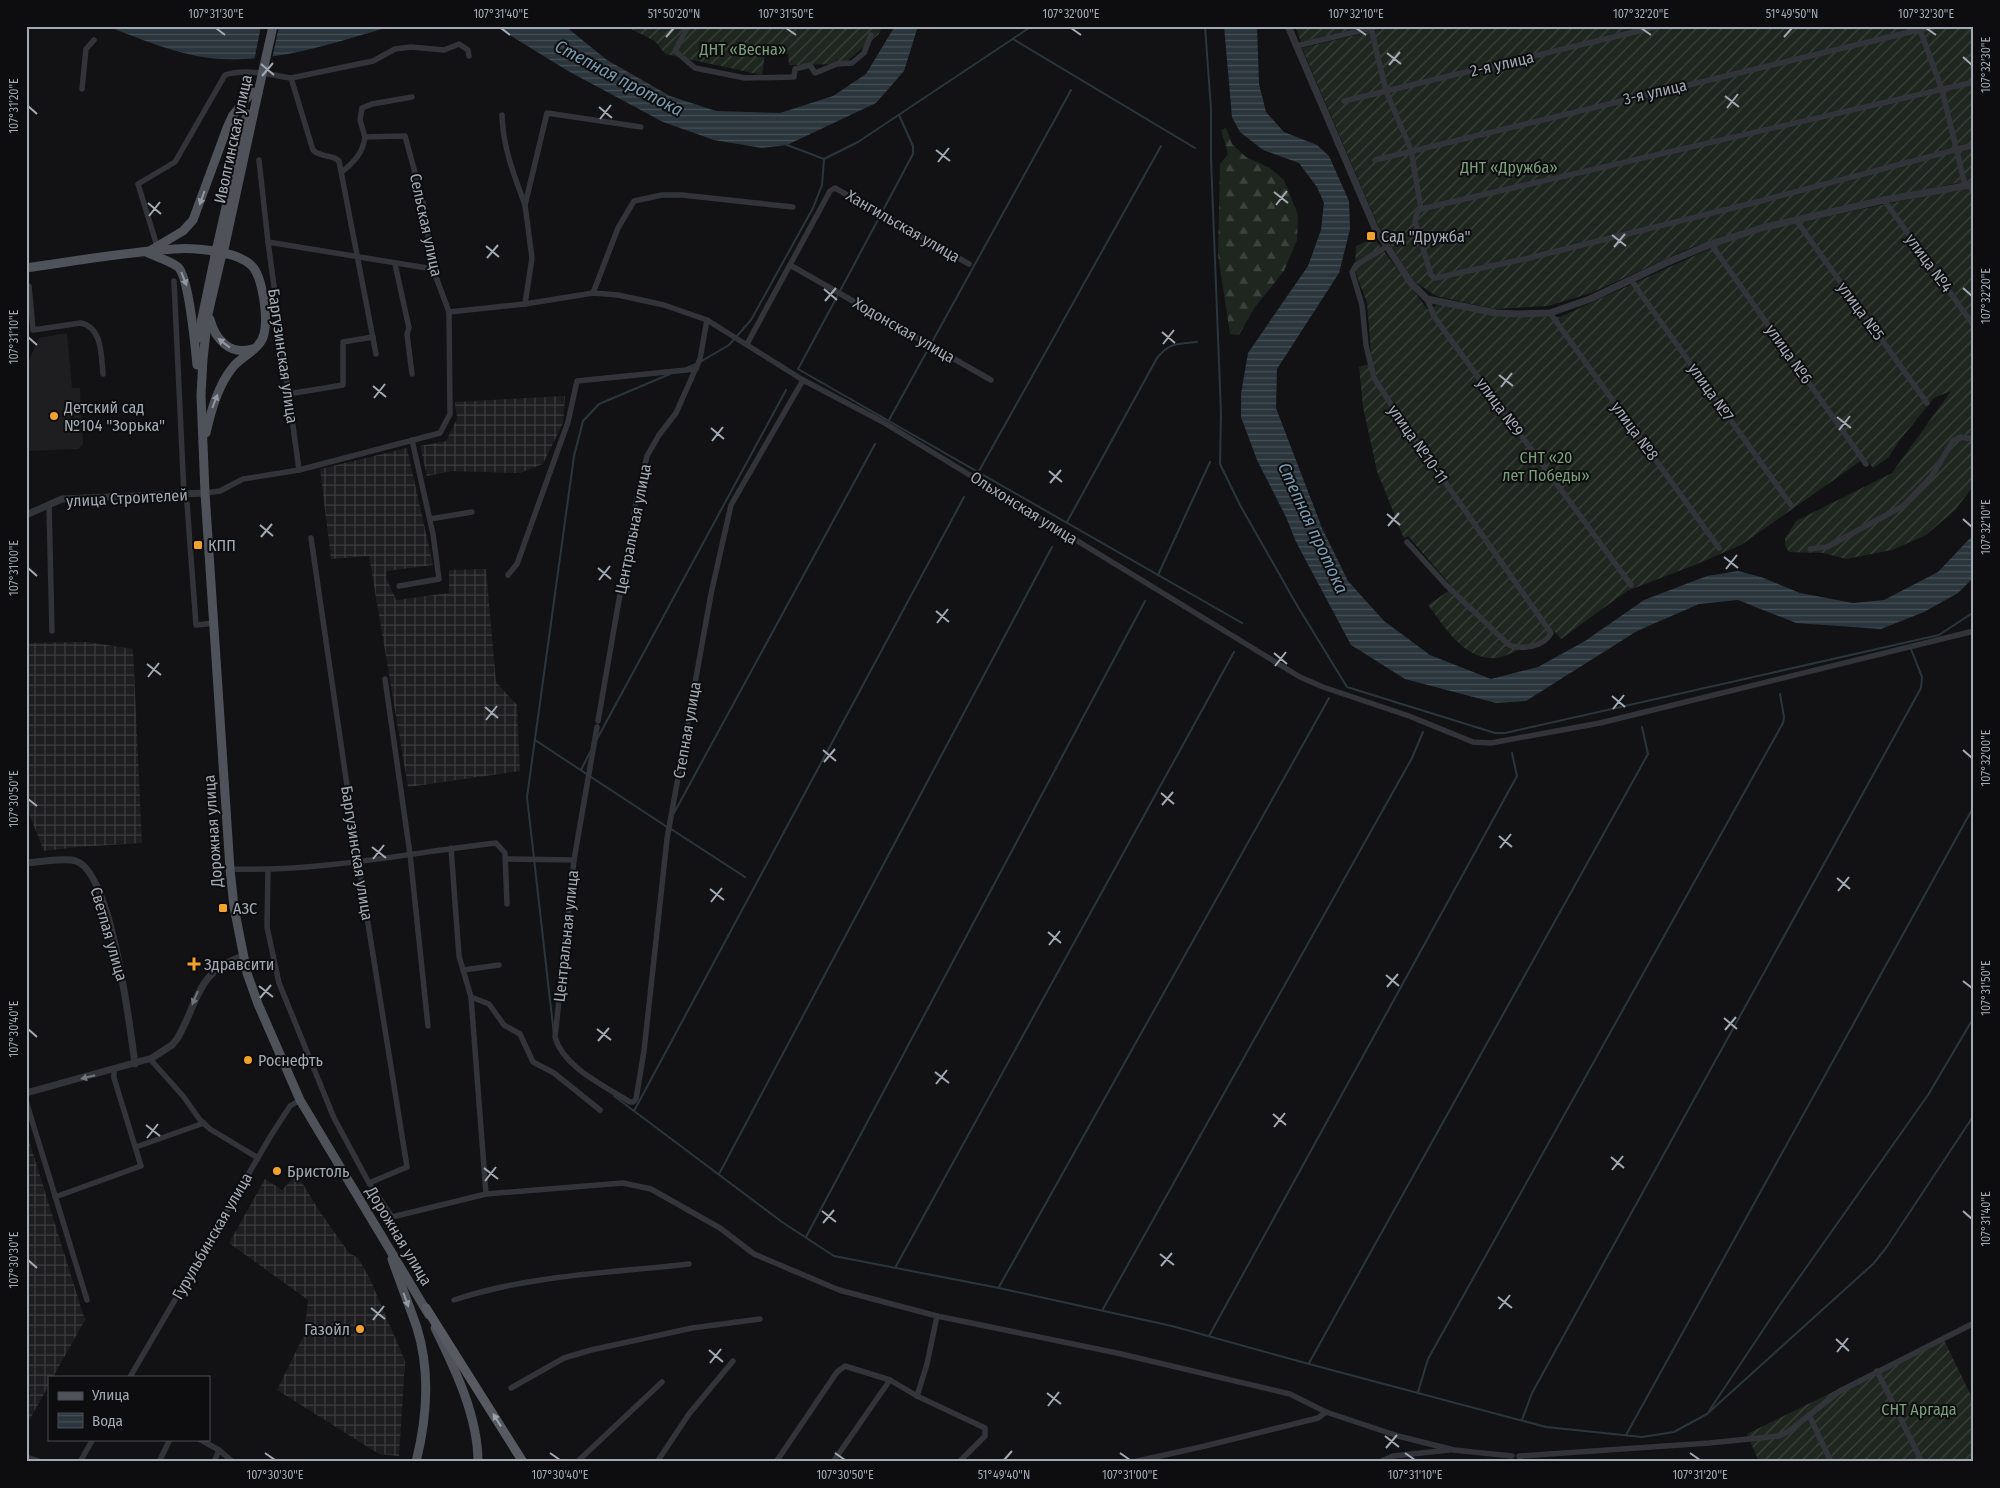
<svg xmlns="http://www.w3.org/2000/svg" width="2000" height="1488" font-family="'Fira Sans Condensed',sans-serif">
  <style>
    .built { fill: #1e1e21 }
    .industrial { fill: url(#industrial-grid) }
    .forest { fill: url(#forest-firs) }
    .garden { fill: url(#garden-furrows) }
    .water { fill: url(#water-rules) }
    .pier { fill: #121214 }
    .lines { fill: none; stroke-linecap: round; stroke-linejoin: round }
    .stream { stroke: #2b363c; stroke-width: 2 }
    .minor { stroke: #333439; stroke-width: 5.5 }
    .tertiary { stroke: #333439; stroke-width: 7 }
    .primary { stroke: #4f5258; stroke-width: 9 }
    .trunk { stroke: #575a61; stroke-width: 9 }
    .primary-bridge { stroke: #4f5258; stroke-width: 9 }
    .oneway { fill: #9298a2 }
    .oneway2 { fill: #71757d }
    .oneway3 { fill: #9ba2ac }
    .ticks { fill: none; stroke: #a3aab4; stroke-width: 2 }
    .poi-dot { fill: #f2a22c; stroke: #0d0d0f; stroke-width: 2 }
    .labels { text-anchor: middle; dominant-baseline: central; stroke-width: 4; stroke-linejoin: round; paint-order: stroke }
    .park-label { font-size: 16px; fill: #7aa07a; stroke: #0d0d0f }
    .street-label { font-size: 16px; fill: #a3aab4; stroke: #0d0d0f }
    .poi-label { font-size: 16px; fill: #a3aab4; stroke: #0d0d0f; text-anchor: start }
    .water-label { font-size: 18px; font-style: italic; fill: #7a9ab0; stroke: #0d0d0f }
    .neatline { fill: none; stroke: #a3aab4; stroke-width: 2 }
    .ticks-label { font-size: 12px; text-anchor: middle; fill: #a3aab4 }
  </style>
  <defs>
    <pattern id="industrial-grid" width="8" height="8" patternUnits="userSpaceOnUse" patternTransform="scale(1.25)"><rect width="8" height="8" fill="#1e1e21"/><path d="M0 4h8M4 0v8" fill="none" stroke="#3c3c3f"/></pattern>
    <pattern id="forest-firs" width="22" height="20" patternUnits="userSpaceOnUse" patternTransform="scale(1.25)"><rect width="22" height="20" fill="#1e261f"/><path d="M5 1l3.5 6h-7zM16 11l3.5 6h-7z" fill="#3c433d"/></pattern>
    <pattern id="garden-furrows" width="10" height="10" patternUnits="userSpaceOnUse" patternTransform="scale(1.25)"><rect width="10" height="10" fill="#1e261f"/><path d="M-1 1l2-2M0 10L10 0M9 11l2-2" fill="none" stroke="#3c433d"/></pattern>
    <pattern id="water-rules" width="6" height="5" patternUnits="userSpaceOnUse" patternTransform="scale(1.25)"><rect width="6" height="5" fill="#2b363c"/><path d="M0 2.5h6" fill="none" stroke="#475056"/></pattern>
  </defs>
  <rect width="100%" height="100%" fill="#121214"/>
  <path class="built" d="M67,333L72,388H80L83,444L78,449L29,451L26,450V367L39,338Z"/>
  <g class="industrial">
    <path d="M565,396L563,423L543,464L520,473L451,471L427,476L420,446L446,441L457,419L455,402Z"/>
    <path d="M407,448L433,565L387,571L386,577L396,600L449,593V570L486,569L496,682L517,705L520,771L408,787L369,556L331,559L320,469Z"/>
    <path d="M88,642L133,649L142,843L77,847L44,851L29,814H26V643Z"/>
    <path d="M26,1131L85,1320L53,1377H49V1385L26,1426V1409L30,1393L26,1379Z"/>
    <path d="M297,1174L318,1209L349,1253L358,1258L370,1279L405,1361L399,1456L379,1454L277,1390L304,1335L308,1300L229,1243L265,1179L282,1190Z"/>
  </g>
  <path class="forest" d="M1226,128L1232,144L1246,157L1270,168L1284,180L1298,215L1297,240L1284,271L1255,307L1239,335L1230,334L1218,255L1220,164L1228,154L1221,130Z"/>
  <g class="garden">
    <path d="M625,26H882L879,34L844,64L789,65L788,54H765L762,75L665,54L655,41Z"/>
    <path d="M1295,26H1368L1301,42Z"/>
    <path d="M1394,26H1974V183H1957L1762,224L1690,248L1591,293L1548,306L1495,309L1436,296L1414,281L1378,225L1302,48Z"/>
    <path d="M1974,187V485L1955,510L1926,535L1892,550L1846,559L1823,553L1789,552L1785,545V539L1796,521L1892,473L1951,391L1934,398L1899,441L1888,458L1873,468L1865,458L1741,545L1697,564L1627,591L1561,639L1554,631L1548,637C1535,642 1509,656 1497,658C1464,661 1445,627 1428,605L1453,588L1408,536L1404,539L1377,471L1363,407L1359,367L1372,363L1367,303L1355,271L1356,246L1374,238L1428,310L1439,304L1497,315L1560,317L1729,240L1778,227L1957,189Z"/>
    <path d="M1943,1338L1974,1402V1462H1759L1747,1434Z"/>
  </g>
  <g class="water">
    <path d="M107,26H392C333,43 272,65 209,58C173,53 140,39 107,26Z"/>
    <path d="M495,26H565L607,60L670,96L716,111L780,113L833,96L866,74L895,26H918L904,71L876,103L787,145L762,148L714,140L663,122L568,71Z"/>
    <path d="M1224,26H1257L1259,84L1266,112L1284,132L1317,145L1329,156L1349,201L1350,229L1339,273L1277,369L1276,408L1322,528L1348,581L1384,621L1430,655L1491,679L1538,667L1585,641L1644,600L1707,576L1738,571L1761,577L1800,593L1853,603L1884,600L1938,572L1974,534V577L1958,593L1924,612L1881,629L1796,623L1738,600L1699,604L1637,631L1526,701L1496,703L1405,679L1351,645L1296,542L1286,517L1257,460L1241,417V394L1248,353L1308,266L1321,230L1324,203L1317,187L1299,163L1263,150L1240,132L1232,117Z"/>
  </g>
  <path class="pier" d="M261,26H279L272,59L254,61Z"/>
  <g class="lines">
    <g class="stream">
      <path d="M1205,26L1211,109V159L1221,413L1220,464L1240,505L1298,607L1347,687L1495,733H1505L1939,635L1974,612"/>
      <path d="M1013,39L1195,148"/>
      <path d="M787,145L824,159L858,142L1032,26"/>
      <path d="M840,291L913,154V146L899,115"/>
      <path d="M838,295L798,369L1242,623"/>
      <path d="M700,362L729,345L751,320L813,208L822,185L824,159"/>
      <path d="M686,368L696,364"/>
      <path d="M889,420L1071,90"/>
      <path d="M979,471L1161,146"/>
      <path d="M1067,522L1157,358C1170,342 1178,344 1197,342"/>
      <path d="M1158,575L1210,462"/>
      <path d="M597,739L786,390"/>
      <path d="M535,740L667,827"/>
      <path d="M581,770L590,752"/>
      <path d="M674,813L875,444"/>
      <path d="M671,829L745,877"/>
      <path d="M554,1035L527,797L574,456L583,421L599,404L670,374"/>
      <path d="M614,1096L782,1222L834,1256L999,1288L1172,1326L1309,1364L1546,1427L1642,1437L1674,1432L1707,1414L1873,1264L1886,1248L1974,1115"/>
      <path d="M634,1111L964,497"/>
      <path d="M719,1174L1052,547"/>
      <path d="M806,1237L1145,601"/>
      <path d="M895,1268L1234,652"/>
      <path d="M999,1287L1329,698"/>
      <path d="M1103,1309L1412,758L1423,732"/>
      <path d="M1209,1336L1517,776L1512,753"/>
      <path d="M1309,1363L1648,754L1642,727"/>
      <path d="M1418,1392L1428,1359L1783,723L1784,717L1780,694"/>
      <path d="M1709,1411L1779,1306L1928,1095L1974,1017"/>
      <path d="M1522,1420L1532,1393L1921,688L1922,677L1911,649"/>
      <path d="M1626,1435L1974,806"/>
    </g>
    <g class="minor">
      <path d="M681,26L686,30L689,26"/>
      <path d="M1919,27L1942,90L1965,185"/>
      <path d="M1371,28L1386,91L1411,150L1421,209L1417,213L1415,221L1431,275L1435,278L1529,258L1749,204L1974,145"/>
      <path d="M686,30L675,51L695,68L745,78L794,77L795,69L810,65L815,73L837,64L852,63L864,53L871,35"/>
      <path d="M1296,46L1380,26"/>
      <path d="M291,78L373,61L395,49L411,47L444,50L459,44L468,50L469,56"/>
      <path d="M82,89L86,49L94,40"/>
      <path d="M1344,101L1660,26"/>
      <path d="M502,115C503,148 514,175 525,205"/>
      <path d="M259,160L268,242L433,269"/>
      <path d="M1375,160L1935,26"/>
      <path d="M342,172C354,162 363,153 365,137"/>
      <path d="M1974,185H1970L1974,196"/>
      <path d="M1884,200L1974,326"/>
      <path d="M1421,209L1974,82"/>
      <path d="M1796,220L1927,403"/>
      <path d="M268,242L299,470"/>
      <path d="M1711,244L1866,464"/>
      <path d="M157,246L138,184L175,162L225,75C246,68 271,75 291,78L313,150C321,158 332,154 339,161L376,354"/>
      <path d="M1386,247L1356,265L1352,272L1362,305L1366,345L1374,378L1400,418L1551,633C1544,647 1522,650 1509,645L1446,585L1407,542"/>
      <path d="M395,264L409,328L407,334L412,374"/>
      <path d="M790,265L991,380"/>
      <path d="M1631,280L1791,505"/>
      <path d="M174,281L184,495"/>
      <path d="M26,285L29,286L33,330L81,323C103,328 101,357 103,374"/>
      <path d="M593,293L618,228L634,201L662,195H682L793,207"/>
      <path d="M1427,299L1434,316L1448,336L1631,585"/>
      <path d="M525,304L593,293L618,295L664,305L707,320L803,380L883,422L1300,677L1323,687L1409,716L1473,742L1491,743L1600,723L1974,631"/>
      <path d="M449,312L525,304L532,258L525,205L547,113L641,127"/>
      <path d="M1550,313L1719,548"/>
      <path d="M747,344L830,191L835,188L969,264"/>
      <path d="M288,394L343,385V342L373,337"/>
      <path d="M205,493L220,491L243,479L299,470L440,433L450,414L449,312L433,269L423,202L405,136L365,137L360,120L362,108L372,104L412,97"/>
      <path d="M187,503L196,625L215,623"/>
      <path d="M49,505L52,631"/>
      <path d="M430,519L472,512"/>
      <path d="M1810,549L1827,547L1903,506L1931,477L1953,441L1960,437L1974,439"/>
      <path d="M508,575L517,564L568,422L577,381L696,369"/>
      <path d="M399,586L439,579L433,534L412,440"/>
      <path d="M385,679L410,854L428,1026"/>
      <path d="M598,721L636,502L647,456L659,435L676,413L700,359L707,320"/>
      <path d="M597,727L574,860L555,1037C563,1067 605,1086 630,1102H633L636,1099L644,1051L667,839L711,594L731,505L803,380"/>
      <path d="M506,859L574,860"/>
      <path d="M230,869C319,872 408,853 496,843L505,853L507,904"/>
      <path d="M268,870L267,927L279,983L334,1118L369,1183L407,1167L358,861L311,538"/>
      <path d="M463,970L499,965"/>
      <path d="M471,997L489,1004L504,1025L520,1034L533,1062L554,1073L600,1110"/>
      <path d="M150,1059L183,1096L200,1120L210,1129L258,1158"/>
      <path d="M26,1101L87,1300"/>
      <path d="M136,1147L204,1123"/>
      <path d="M369,1183L392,1217L486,1194L471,997L459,956L451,848"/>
      <path d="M486,1194L623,1183L651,1189L720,1228L754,1254L839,1290L937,1316L1117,1353L1290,1394L1326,1412L1398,1436L1454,1450L1512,1456"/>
      <path d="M55,1197L141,1166L114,1078V1070"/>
      <path d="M454,1300C529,1275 610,1273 689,1264"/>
      <path d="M1877,1371L1922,1462"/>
      <path d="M130,1377L270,1137L290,1106L300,1100"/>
      <path d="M511,1388L564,1358L591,1350L692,1328L760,1319"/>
      <path d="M917,1396L927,1364L937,1316"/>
      <path d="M1809,1415L1831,1462"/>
      <path d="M199,1439L219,1450L214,1462"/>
      <path d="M219,1450L233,1462"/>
      <path d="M26,1457L42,1462"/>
      <path d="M80,1462L93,1439"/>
      <path d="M159,1462L170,1439"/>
      <path d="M577,1462L662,1382"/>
      <path d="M657,1462L689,1414L733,1361"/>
      <path d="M776,1462L837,1372L845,1366L890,1380L917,1396L985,1428V1436L959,1462"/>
      <path d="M833,1462L890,1380"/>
      <path d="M1133,1462L1205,1446L1318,1418L1326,1412"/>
      <path d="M1379,1462L1393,1456L1449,1450"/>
      <path d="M1521,1462L1519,1456L1709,1443L1779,1436L1789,1431L1840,1391L1974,1323"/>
    </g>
    <g class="tertiary">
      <path d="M1288,26L1375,228L1411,283L1427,299L1496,313L1518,314L1550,313L1590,299L1668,262L1711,244L1761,228L1884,200L1970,185"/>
      <path d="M26,515L62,499L205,493"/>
      <path d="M26,863C39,862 64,857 76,861C112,873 130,1028 135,1064"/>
      <path d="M26,1093L152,1058L172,1045L177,1039C199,1002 195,972 243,956"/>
    </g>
    <g class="primary">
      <path d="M217,247L247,114"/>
      <path d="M224,249L258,93"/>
      <path d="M151,250L183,231L193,220L227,128L233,115L252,92"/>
      <path d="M146,252C156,257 169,260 178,267C189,277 195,346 197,365"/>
      <path d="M221,258L208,314L203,359L201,395L205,493L230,869L234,907L247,973L258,1004L300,1100L429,1315"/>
      <path d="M26,268C75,261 125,252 174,249C193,247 236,251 251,265C263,276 268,318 264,334C261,349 242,356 233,367C218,385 211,411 206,433"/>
      <path d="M210,319C215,339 230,356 252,349"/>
      <path d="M200,338L201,323L215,256"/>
      <path d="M392,1259C400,1282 409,1305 417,1328C431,1373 427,1418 416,1462"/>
      <path d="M435,1328C455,1369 478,1416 478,1462"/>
    </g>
    <path class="trunk" d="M426,1308L523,1462"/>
    <g class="primary-bridge">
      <path d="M258,93L273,26"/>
      <path d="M215,256L217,247"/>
      <path d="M221,258L224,249"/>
    </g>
  </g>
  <defs><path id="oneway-solid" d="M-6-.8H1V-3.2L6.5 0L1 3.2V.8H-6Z" transform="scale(1.25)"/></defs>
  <g class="oneway">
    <use href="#oneway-solid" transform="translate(202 198) rotate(110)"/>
    <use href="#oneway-solid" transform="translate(184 279) rotate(69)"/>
    <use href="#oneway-solid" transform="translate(224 343) rotate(-142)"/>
    <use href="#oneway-solid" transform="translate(215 401) rotate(-69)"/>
    <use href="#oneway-solid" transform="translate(406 1300) rotate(70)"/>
  </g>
  <g class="oneway2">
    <use href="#oneway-solid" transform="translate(195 998) rotate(113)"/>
    <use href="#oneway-solid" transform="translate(88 1077) rotate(166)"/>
  </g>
  <use class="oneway3" href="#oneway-solid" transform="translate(497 1420) rotate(-122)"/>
  <path class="ticks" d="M216,28L225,35M501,28L510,35M786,28L796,35M1071,28L1081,35M1356,28L1366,35M1641,28L1651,35M1926,28L1936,35M666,37L674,28M1784,37L1792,28M1387,53L1401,64M1963,57L1972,65M261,64L274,75M1389,65L1400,52M262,76L273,63M1725,96L1739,107M28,106L37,114M599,107L612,118M1727,108L1738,94M600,119L611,105M936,150L950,161M938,162L949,148M1274,192L1288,203M148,203L161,214M1276,205L1287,191M149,216L160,202M1612,235L1626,246M486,246L499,257M1614,247L1625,234M487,258L498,245M1963,288L1972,296M824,289L837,300M825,301L836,288M1162,332L1175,343M28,337L37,345M1163,344L1174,330M1499,375L1513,386M373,386L386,397M1501,387L1512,373M374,398L385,384M1837,417L1851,428M711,428L724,439M1839,430L1850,416M712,441L723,427M1049,471L1062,482M1050,483L1061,470M1387,514L1400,525M1963,519L1972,527M260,525L273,536M1388,526L1399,513M261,537L272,524M1724,557L1738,568M28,568L37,576M598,568L611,579M1726,569L1737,555M599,580L610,566M936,611L949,622M937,623L948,609M1274,653L1287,664M147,664L161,675M1275,666L1286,652M148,677L159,663M1612,696L1625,707M485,707L498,718M1613,709L1624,695M486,720L497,706M823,750L836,761M1963,750L1972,758M824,762L835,749M1161,793L1174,804M28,799L37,806M1162,805L1173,792M1499,836L1512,847M372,847L386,858M1500,848L1511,834M373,859L384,845M1837,878L1850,889M710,889L724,900M1838,891L1849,877M711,902L722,888M1048,932L1061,943M1049,945L1060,931M1386,975L1399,986M1963,981L1972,988M259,986L273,997M1387,987L1398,974M260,998L271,985M1724,1018L1737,1029M28,1029L37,1037M597,1029L611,1040M1725,1030L1736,1017M598,1041L609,1028M935,1072L949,1083M936,1084L947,1070M1273,1114L1286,1125M146,1125L160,1136M1274,1127L1285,1113M147,1138L158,1124M1611,1157L1624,1168M484,1168L498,1179M1612,1170L1623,1156M485,1181L496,1167M822,1211L836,1222M1963,1211L1972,1219M823,1223L834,1210M1160,1254L1174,1265M28,1260L37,1268M1161,1266L1172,1253M1498,1297L1512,1308M371,1308L385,1319M1499,1309L1510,1295M373,1320L384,1306M1836,1339L1849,1351M709,1350L723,1362M1837,1352L1848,1338M710,1363L721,1349M1047,1393L1061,1404M1048,1406L1059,1392M1385,1436L1399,1447M1386,1448L1397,1435M265,1453L275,1460M550,1453L560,1460M835,1453L845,1460M1120,1453L1130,1460M1405,1453L1415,1460M1690,1453L1700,1460M1004,1460L1012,1451"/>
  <g class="poi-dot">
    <rect x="1366" y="231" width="10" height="10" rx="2.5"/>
    <circle cx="54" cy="416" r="5"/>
    <rect x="193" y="540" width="10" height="10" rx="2.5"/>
    <rect x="218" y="903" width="10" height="10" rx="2.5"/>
    <path d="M191.5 956.5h5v5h5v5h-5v5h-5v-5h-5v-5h5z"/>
    <circle cx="248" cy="1060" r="5"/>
    <circle cx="277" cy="1171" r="5"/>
    <circle cx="360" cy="1329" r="5"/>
  </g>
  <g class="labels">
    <g class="park-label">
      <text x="743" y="49">ДНТ «Весна»</text>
      <text x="1509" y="167">ДНТ «Дружба»</text>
      <text x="1546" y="457">СНТ «20<tspan x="1546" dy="18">лет Победы»</tspan></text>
      <text x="1919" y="1409">СНТ Аргада</text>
    </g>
    <g class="street-label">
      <text transform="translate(1502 64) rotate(-13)">2-я улица</text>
      <text transform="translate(1655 92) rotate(-13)">3-я улица</text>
      <text transform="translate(233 139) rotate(-78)">Иволгинская улица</text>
      <text transform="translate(426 225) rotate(78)">Сельская улица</text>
      <text transform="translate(903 226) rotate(30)">Хангильская улица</text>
      <text transform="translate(1929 263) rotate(54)">улица №4</text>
      <text transform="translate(1861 311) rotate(54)">улица №5</text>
      <text transform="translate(904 330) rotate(30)">Ходонская улица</text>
      <text transform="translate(1789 354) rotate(55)">улица №6</text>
      <text transform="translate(283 356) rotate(82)">Баргузинская улица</text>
      <text transform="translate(1711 392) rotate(55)">улица №7</text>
      <text transform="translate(1500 407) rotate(54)">улица №9</text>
      <text transform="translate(1635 431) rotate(54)">улица №8</text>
      <text transform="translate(1418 444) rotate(55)">улица №10-11</text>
      <text transform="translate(127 498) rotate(-3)">улица Строителей</text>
      <text transform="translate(1024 508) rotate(32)">Ольхонская улица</text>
      <text transform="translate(633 529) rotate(-79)">Центральная улица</text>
      <text transform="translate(687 730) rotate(-80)">Степная улица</text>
      <text transform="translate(213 831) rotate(-94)">Дорожная улица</text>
      <text transform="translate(357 853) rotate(81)">Баргузинская улица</text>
      <text transform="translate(109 934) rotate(74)">Светлая улица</text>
      <text transform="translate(566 936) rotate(-84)">Центральная улица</text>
      <text transform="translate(212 1236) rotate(-60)">Гурульбинская улица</text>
      <text transform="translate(399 1236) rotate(59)">Дорожная улица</text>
    </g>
    <g class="poi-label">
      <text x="1381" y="236">Сад "Дружба"</text>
      <text x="64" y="407">Детский сад<tspan x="64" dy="18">№104 "Зорька"</tspan></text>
      <text x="208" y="545">КПП</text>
      <text x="233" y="908">АЗС</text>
      <text x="204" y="964">Здравсити</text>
      <text x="258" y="1060">Роснефть</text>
      <text x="287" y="1171">Бристоль</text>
      <text x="350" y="1329" text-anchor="end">Газойл</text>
    </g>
    <g class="water-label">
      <text transform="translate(619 78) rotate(28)">Степная протока</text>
      <text transform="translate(1313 528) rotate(65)">Степная протока</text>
    </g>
  </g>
  <rect width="2000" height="1488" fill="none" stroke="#0d0d0f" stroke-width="55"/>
  <rect x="48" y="1376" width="162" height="65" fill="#0d0d0f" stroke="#494c51"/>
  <rect x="58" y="1392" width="25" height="8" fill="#4f5258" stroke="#494c51"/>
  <text x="92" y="1400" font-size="15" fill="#a3aab4">Улица</text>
  <rect x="58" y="1413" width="25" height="15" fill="url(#water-rules)" stroke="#494c51"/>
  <text x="92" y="1426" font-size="15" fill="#a3aab4">Вода</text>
  <rect x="28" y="28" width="1944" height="1432" class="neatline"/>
  <g class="ticks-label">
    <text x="216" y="18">107°31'30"E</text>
    <text x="501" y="18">107°31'40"E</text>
    <text x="674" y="18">51°50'20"N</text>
    <text x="786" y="18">107°31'50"E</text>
    <text x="1071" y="18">107°32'00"E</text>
    <text x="1356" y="18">107°32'10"E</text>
    <text x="1641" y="18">107°32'20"E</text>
    <text x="1792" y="18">51°49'50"N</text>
    <text x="1926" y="18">107°32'30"E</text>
    <text transform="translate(1986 65) rotate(-90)" y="4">107°32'30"E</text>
    <text transform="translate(14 106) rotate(-90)" y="4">107°31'20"E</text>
    <text transform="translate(1986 296) rotate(-90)" y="4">107°32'20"E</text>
    <text transform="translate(14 337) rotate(-90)" y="4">107°31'10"E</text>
    <text transform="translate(1986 527) rotate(-90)" y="4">107°32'10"E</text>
    <text transform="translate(14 568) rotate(-90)" y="4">107°31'00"E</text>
    <text transform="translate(1986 758) rotate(-90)" y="4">107°32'00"E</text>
    <text transform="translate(14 799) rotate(-90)" y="4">107°30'50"E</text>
    <text transform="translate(1986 988) rotate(-90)" y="4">107°31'50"E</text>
    <text transform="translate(14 1029) rotate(-90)" y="4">107°30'40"E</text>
    <text transform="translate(1986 1219) rotate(-90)" y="4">107°31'40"E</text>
    <text transform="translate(14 1260) rotate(-90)" y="4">107°30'30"E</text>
    <text x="275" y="1479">107°30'30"E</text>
    <text x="560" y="1479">107°30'40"E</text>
    <text x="845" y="1479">107°30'50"E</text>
    <text x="1004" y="1479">51°49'40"N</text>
    <text x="1130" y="1479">107°31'00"E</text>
    <text x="1415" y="1479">107°31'10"E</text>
    <text x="1700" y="1479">107°31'20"E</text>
  </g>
</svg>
